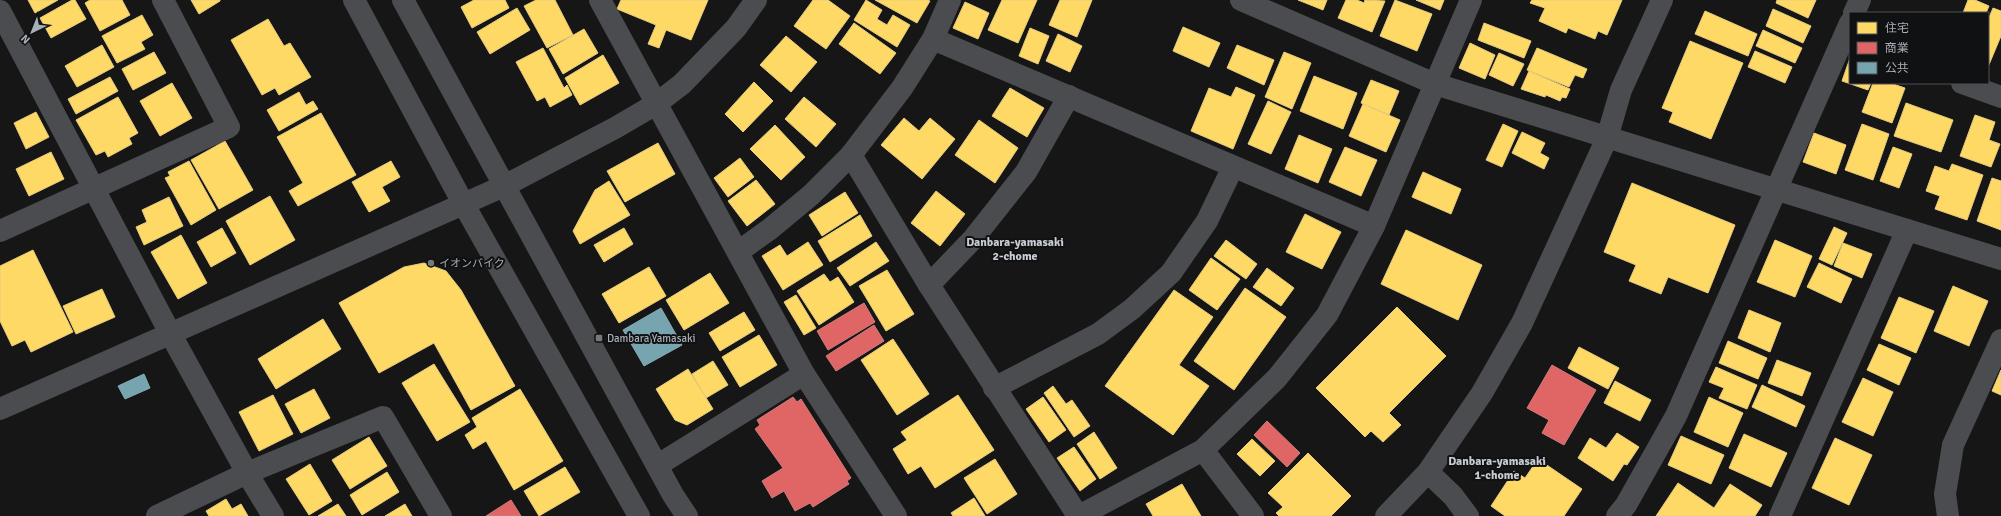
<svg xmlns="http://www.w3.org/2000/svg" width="2001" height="516" font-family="Signika,'Noto Sans JP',sans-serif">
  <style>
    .homes { fill: #ffd966; stroke: #e5cc7e }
    .shops { fill: #e06666; stroke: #cf7c7e }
    .public { fill: #76a5af; stroke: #85a8b1 }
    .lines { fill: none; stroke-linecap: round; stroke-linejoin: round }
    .minor { stroke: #4b4c4f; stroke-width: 22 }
    .poi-dot { fill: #75797e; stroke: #101112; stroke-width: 1.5 }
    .labels { text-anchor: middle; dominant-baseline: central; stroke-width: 4; stroke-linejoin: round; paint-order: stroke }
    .poi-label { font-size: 11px; fill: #a8aeb6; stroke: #101112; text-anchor: start }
    .neighbourhood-label { font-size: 12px; font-weight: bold; fill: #c9cdd3; stroke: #101112 }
  </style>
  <rect width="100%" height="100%" fill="#161616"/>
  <g class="homes">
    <path d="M28,0H58L35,13Z"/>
    <path d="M72,0H75L86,19L51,38L40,18Z"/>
    <path d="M90,0H122L130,15L100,31L85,3Z"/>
    <path d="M191,0H220V1L199,14Z"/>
    <path d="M474,0H505L509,8L472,28L461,7Z"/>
    <path d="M536,0H555L573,35L547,48L524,6Z"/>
    <path d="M621,0H708L691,40L666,30L659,48L648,44L656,25L617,9Z"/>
    <path d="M813,0H828L850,16L826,49L794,26Z"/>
    <path d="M866,0L882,10L877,19L887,25L893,15L910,25L897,47L854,20Z"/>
    <path d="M875,0H928L930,1L917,23Z"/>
    <path d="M1002,0H1037L1018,43L988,30Z"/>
    <path d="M1060,0H1092L1077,37L1049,25Z"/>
    <path d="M1298,0H1327L1323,10Z"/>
    <path d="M1346,0H1357L1364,3L1365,0L1385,1L1372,32L1338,18Z"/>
    <path d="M1395,0L1432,14L1417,51L1380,36Z"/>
    <path d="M1416,0H1444L1440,10Z"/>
    <path d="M1532,0H1622L1607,35L1598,31L1595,39L1568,28L1566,33L1539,21L1545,8L1530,3Z"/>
    <path d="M1777,0H1816L1808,18L1776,3Z"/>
    <path d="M1968,0H1975L1989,6L1986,13H1963Z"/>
    <path d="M965,2L989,13L978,39L953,28Z"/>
    <path d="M517,8L530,30L490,54L477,32Z"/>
    <path d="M1993,8L2001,11V36L1988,67V20Z"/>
    <path d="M1773,9L1811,26L1803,43L1766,26Z"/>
    <path d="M1705,11L1757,34L1748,56L1695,34Z"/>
    <path d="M142,15L153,35L141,42L145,49L117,63L102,36Z"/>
    <path d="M268,19L284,46L290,43L311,77L279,95L275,88L262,95L231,40Z"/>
    <path d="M854,23L896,53L880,74L839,44Z"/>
    <path d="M1484,23L1531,41L1524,58L1478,40Z"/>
    <path d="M1183,27L1220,43L1209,67L1173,51Z"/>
    <path d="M1030,28L1049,36L1038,64L1019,56Z"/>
    <path d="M584,29L598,53L563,74L549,49Z"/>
    <path d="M1763,30L1802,48L1795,63L1756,46Z"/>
    <path d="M1058,34L1082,46L1070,72L1046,61Z"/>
    <path d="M786,36L817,62L791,92L760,65Z"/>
    <path d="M1690,41L1743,63L1711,139L1669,122L1673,112L1662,108Z"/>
    <path d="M1470,43L1495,55L1485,79L1459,68Z"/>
    <path d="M102,45L114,67L77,87L65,66Z"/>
    <path d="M1237,45L1274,60L1264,85L1227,68Z"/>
    <path d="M543,48L564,88L567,85L572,95L550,107L545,97L537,101L516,62Z"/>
    <path d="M1537,48L1587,69L1583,78L1575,75L1569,87L1527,70Z"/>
    <path d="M1755,51L1792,67L1785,83L1748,67Z"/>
    <path d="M154,52L166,73L133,90L122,69Z"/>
    <path d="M1284,52L1311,63L1292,109L1265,97Z"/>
    <path d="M1499,53L1524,64L1513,86L1489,75Z"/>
    <path d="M603,55L619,83L580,105L565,78Z"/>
    <path d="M1850,58V83H1871L1868,90L1842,81Z"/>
    <path d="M1529,71L1570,89L1566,98L1562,97L1560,101L1546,95L1545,97L1521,89Z"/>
    <path d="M1314,76L1357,93L1343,129L1300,111Z"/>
    <path d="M110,77L118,91L76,114L68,99Z"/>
    <path d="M1371,80L1399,91L1389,115L1361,103Z"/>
    <path d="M754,82L773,101L743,132L725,114Z"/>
    <path d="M172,83L192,118L160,136L140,101Z"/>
    <path d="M1873,83H1890L1905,88L1892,123L1862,112Z"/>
    <path d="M1236,87L1255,95L1233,149L1191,131L1209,88L1231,97Z"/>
    <path d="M1010,88L1044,108L1027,137L992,116Z"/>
    <path d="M299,92L306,105L313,101L318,109L279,131L267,110Z"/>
    <path d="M118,97L138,133L129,138L132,144L108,157L105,151L96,155L76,120Z"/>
    <path d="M804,97L836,124L816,147L785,119Z"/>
    <path d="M1268,101L1291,112L1271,154L1248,144Z"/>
    <path d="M1906,103L1953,120L1941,152L1894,136Z"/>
    <path d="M1363,104L1400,120L1386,152L1349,136Z"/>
    <path d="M36,112L49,137L26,149L14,123Z"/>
    <path d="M321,113L356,175L298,206L289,191L303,183L277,137Z"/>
    <path d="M1975,115L1995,122L1989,140L2000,144L1991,167L1960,156Z"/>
    <path d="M904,118L919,131L930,118L955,139L922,179L881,145Z"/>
    <path d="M979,120L1018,148L995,183L955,155Z"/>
    <path d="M1503,124L1518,131L1502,167L1486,160Z"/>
    <path d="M1862,124L1889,134L1873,180L1845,170Z"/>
    <path d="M775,125L805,157L781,180L750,149Z"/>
    <path d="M1522,132L1545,143L1540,153L1549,158L1544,169L1512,153Z"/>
    <path d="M1814,133L1846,145L1836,174L1803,162Z"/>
    <path d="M1299,135L1332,149L1318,183L1285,169Z"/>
    <path d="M225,141L253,190L219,209L191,160Z"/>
    <path d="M658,143L675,174L625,202L607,171Z"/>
    <path d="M1345,147L1377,160L1361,196L1329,182Z"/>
    <path d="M1893,147L1912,154L1899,188L1880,181Z"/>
    <path d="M51,152L64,179L29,196L16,169Z"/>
    <path d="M740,158L754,177L728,197L714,178Z"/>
    <path d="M189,161L216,210L191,225L165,178L170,176L168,172Z"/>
    <path d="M391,161L400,177L382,187L390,201L369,212L352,182Z"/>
    <path d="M1952,164L1983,175L1967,220L1935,209L1940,196L1926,191L1935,166L1949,171Z"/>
    <path d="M1423,172L1461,189L1451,214L1412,197Z"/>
    <path d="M1992,178L2001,181V230L1977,221Z"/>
    <path d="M756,180L775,204L747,226L728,201Z"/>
    <path d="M609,181L630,215L580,244L573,231L595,190Z"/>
    <path d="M1632,183L1735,225L1708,293L1668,277L1661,294L1629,281L1636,265L1604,252Z"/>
    <path d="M936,191L965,214L940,246L911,223Z"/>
    <path d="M845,192L858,213L822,236L809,215Z"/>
    <path d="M270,196L295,240L250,265L226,221Z"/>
    <path d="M169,197L183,226L144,245L136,227L147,222L142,210Z"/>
    <path d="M1305,214L1341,232L1322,269L1286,252Z"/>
    <path d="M860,215L872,236L830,262L818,241Z"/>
    <path d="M1834,227L1847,233L1832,265L1819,259Z"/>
    <path d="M222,228L236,253L211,267L197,242Z"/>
    <path d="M624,228L633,244L604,262L594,245Z"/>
    <path d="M1406,230L1482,265L1458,320L1381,284Z"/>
    <path d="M181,235L207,283L178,299L151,252Z"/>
    <path d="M1226,240L1257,264L1246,279L1214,256Z"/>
    <path d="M1775,240L1812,256L1795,297L1757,282Z"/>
    <path d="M808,242L823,265L783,290L762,256L780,245L787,256Z"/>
    <path d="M876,242L889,261L850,286L837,268Z"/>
    <path d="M1843,243L1872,254L1862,278L1834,266Z"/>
    <path d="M33,250L73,332L31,352L25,340L12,346L0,321V266Z"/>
    <path d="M1211,258L1240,279L1217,310L1189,290Z"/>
    <path d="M424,263L446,271L461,290L515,386L471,410L434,343L379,373L339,303L404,267Z"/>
    <path d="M1819,263L1852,279L1841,303L1807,287Z"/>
    <path d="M649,267L666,296L619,323L602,294Z"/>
    <path d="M1267,268L1294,288L1281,306L1253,287Z"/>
    <path d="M887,270L914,314L886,331L859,286Z"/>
    <path d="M710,273L729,303L684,330L666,300Z"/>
    <path d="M824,274L830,282L838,277L854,302L819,325L797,291Z"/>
    <path d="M1953,286L1988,301L1969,346L1934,331Z"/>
    <path d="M1245,288L1286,317L1234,390L1194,361Z"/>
    <path d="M102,289L115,317L76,334L63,306Z"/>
    <path d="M1174,290L1213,317L1179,365L1209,386L1173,435L1105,386Z"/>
    <path d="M796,295L816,328L804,335L784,302Z"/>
    <path d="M1899,297L1934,311L1916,353L1881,338Z"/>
    <path d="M1397,307L1446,356L1389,413L1401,425L1383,442L1371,431L1365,437L1316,388Z"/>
    <path d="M1749,310L1781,323L1770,352L1738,338Z"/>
    <path d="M744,312L755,330L720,351L709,333Z"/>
    <path d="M323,319L341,349L276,389L258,359Z"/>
    <path d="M759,335L777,365L740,387L722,357Z"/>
    <path d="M893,339L929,394L897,415L861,360Z"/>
    <path d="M1728,341L1767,358L1758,379L1719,363Z"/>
    <path d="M1879,344L1911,358L1899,385L1867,370Z"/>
    <path d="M1579,347L1619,368L1608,389L1568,368Z"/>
    <path d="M1777,360L1811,373L1802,396L1768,383Z"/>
    <path d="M713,361L728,385L706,398L692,374Z"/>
    <path d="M434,364L470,422L437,441L402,383Z"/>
    <path d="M1716,367L1757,385L1747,409L1719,398L1724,388L1709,382Z"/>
    <path d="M688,369L713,409L687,425L675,420L656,389Z"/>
    <path d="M2001,370V395L1992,391Z"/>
    <path d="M1863,378L1893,392L1873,436L1842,422Z"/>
    <path d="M1615,381L1651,400L1640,421L1604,403Z"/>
    <path d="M1762,385L1805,406L1796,427L1752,407Z"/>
    <path d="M1053,386L1066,404L1072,400L1090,426L1074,437L1044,393Z"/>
    <path d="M314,389L330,418L301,433L285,404Z"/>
    <path d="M520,389L563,461L514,490L486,441L473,449L465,435L477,427L472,418Z"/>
    <path d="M273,395L293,434L259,451L239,412Z"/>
    <path d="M958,395L994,450L935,488L921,466L908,474L893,449L907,440L901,432Z"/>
    <path d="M1043,397L1066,430L1049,442L1026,409Z"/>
    <path d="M1709,397L1743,413L1728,447L1694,432Z"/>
    <path d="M1094,432L1117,468L1100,479L1077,444Z"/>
    <path d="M1617,433L1639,447L1627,465L1624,464L1613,481L1578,458L1590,438L1606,448Z"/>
    <path d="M1744,434L1787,453L1771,487L1729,468Z"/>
    <path d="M1681,436L1724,455L1711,484L1668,465Z"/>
    <path d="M369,437L387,466L350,489L332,460Z"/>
    <path d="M1835,438L1872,455L1849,505L1812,488Z"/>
    <path d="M1252,439L1275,461L1260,476L1237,454Z"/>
    <path d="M1074,447L1096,479L1080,491L1057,458Z"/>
    <path d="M1308,453L1351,496L1331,516H1279L1276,513L1283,507L1268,493Z"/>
    <path d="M995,459L1017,494L987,514L964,478Z"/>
    <path d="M1538,459L1582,489L1564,516H1505L1491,506L1514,471L1525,478Z"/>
    <path d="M310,464L332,501L309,515L286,479Z"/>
    <path d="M565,467L580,492L539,516L524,491Z"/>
    <path d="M387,472L399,492L362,515L350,495Z"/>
    <path d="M1678,483L1714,508L1730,484L1762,505L1755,516H1656Z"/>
    <path d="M1182,484L1201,516H1153L1146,504Z"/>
    <path d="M974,498L985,516H953L951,513Z"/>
    <path d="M226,499L232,509L241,504L248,516H209L206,511Z"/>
    <path d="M338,504L346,516H318Z"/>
    <path d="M405,504L412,516H385Z"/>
  </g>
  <g class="shops">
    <path d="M864,303L875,322L828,350L817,331Z"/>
    <path d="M874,325L884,341L836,371L826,356Z"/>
    <path d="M1552,365L1596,390L1564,445L1542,433L1549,420L1527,408Z"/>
    <path d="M793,397L797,402L801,399L851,478L847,481L849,484L813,507L810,503L795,511L784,491L772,498L762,481L783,468L755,429L760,425L757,420Z"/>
    <path d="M1267,421L1300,453L1287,467L1254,435Z"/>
    <path d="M511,500L521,516H486Z"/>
  </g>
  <g class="public">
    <path d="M661,308L682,345L644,366L623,330Z"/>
    <path d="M144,374L150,388L125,399L118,386Z"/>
  </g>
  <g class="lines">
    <g class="minor">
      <path d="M354,0L463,203L639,516"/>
      <path d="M403,0L673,495L687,516"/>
      <path d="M600,0L804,374L896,516"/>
      <path d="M1241,0L1435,84L2001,259"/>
      <path d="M0,11L170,333L247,473L273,516"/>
      <path d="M1854,13L1860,0"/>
      <path d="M933,39L1374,226"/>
      <path d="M1962,83L2001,97"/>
      <path d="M851,155L929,285L1078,516"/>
      <path d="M0,231L229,127L163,0"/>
      <path d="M738,252L770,229L811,195L851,155L902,88L933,39L950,0"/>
      <path d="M929,285L973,239L1026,172L1069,96"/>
      <path d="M994,388L1098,334L1132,309L1171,273L1207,221L1233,167"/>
      <path d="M0,409L504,186L615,128L656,104L682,84L736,28L756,0"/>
      <path d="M1203,450L1253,516"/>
      <path d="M658,465L804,374"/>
      <path d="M1428,472L1453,496L1468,516"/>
      <path d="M157,516L247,473L383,417L441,516"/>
      <path d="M1079,516L1203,450L1277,378L1327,315L1374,226L1471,0"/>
      <path d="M1386,516L1428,472L1482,393L1522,323L1607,138L1621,90L1662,0"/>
      <path d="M1617,516L1626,505L1676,416L1850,23"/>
      <path d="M1780,516L1907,230"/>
      <path d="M1948,516L1945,494L1953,445L2001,340"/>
    </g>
  </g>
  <g class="poi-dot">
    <circle cx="431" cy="263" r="4"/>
    <rect x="595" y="334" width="8" height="8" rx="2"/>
  </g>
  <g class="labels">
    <g class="poi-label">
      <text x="439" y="263">イオンバイク</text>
      <text x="607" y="338">Dambara Yamasaki</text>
    </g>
    <g class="neighbourhood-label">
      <text x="1015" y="242">Danbara-yamasaki<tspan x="1015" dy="14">2-chome</tspan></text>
      <text x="1497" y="461">Danbara-yamasaki<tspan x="1497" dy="14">1-chome</tspan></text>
    </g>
  </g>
  <rect x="1849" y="12" width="140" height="72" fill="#101112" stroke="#4d5054"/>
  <rect x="1857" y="22" width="20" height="12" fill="#ffd966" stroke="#4d5054"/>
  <text x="1885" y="32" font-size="12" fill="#a8aeb6">住宅</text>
  <rect x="1857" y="42" width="20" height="12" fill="#e06666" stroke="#4d5054"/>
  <text x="1885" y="52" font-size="12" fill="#a8aeb6">商業</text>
  <rect x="1857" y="62" width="20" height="12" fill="#76a5af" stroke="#4d5054"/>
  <text x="1885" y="72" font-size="12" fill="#a8aeb6">公共</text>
  <g transform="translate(32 32) rotate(223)" stroke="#101112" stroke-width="3" paint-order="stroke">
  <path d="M0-3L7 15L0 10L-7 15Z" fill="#a8aeb6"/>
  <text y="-6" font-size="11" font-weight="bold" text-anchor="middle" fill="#a8aeb6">N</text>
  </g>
</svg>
